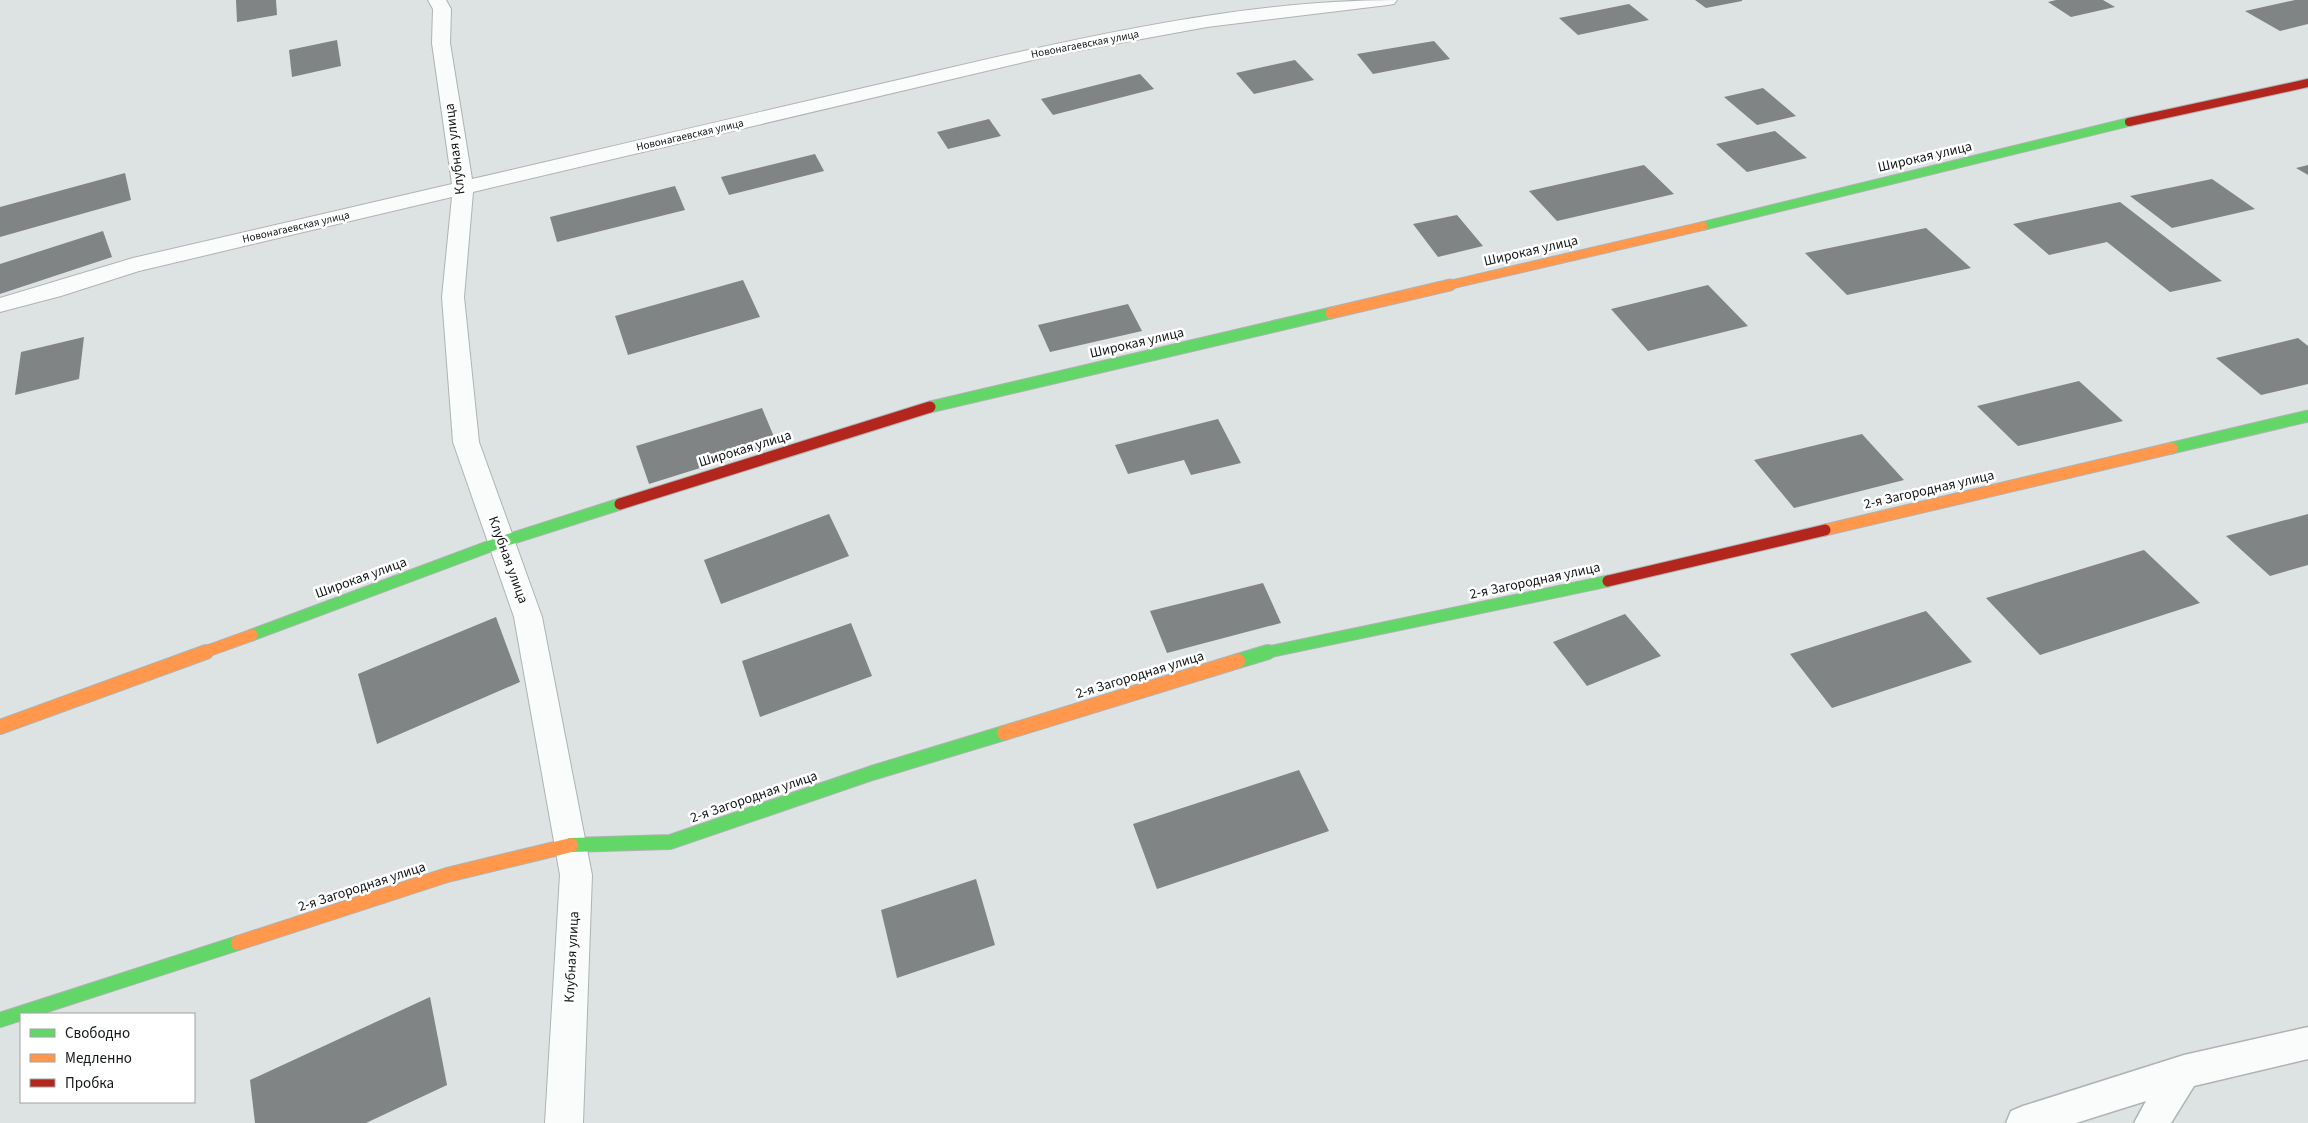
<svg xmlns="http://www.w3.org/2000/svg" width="2308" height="1123" font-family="'Source Sans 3',sans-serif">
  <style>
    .building { fill: #808484 }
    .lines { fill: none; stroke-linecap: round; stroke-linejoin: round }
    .lane-casing { stroke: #aeb3b3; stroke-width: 3 }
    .street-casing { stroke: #aeb3b3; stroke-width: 2 }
    .fast-far2-casing { stroke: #aeb3b3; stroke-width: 10 }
    .fast-far1-casing { stroke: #aeb3b3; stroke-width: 13 }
    .fast-casing { stroke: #aeb3b3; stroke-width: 16 }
    .slow-far2-casing { stroke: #aeb3b3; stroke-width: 10 }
    .slow-far1-casing { stroke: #aeb3b3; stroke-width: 13 }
    .slow-casing { stroke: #aeb3b3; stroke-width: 16 }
    .jam-far1-casing { stroke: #aeb3b3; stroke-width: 10 }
    .jam-casing { stroke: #aeb3b3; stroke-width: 13 }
    .lane { fill: #fafbfb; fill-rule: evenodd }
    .street { fill: #fafbfb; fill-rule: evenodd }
    .fast-far2 { stroke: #63d668; stroke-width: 8 }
    .fast-far1 { stroke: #63d668; stroke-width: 11 }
    .fast { stroke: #63d668; stroke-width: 14 }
    .slow-far2 { stroke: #ff974d; stroke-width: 8 }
    .slow-far1 { stroke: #ff974d; stroke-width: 11 }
    .slow { stroke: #ff974d; stroke-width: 14 }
    .jam-far1 { stroke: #b3261e; stroke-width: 8 }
    .jam { stroke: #b3261e; stroke-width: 11 }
    .labels { text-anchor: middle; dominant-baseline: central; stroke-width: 5; stroke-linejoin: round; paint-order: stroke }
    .far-street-label { font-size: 11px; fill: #131717; stroke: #fff }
    .street-label { font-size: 14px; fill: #131717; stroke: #fff }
  </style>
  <rect width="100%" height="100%" fill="#dde2e2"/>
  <g class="building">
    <path d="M236,0H276L277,15L237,22Z"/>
    <path d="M1695,0H1742V1L1706,8Z"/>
    <path d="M2056,0H2103L2115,7L2071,17L2048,2Z"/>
    <path d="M2295,0H2308V24L2280,31L2245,11Z"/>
    <path d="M1629,4L1649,20L1578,35L1559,18Z"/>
    <path d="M337,40L341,66L292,77L289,50Z"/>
    <path d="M1434,41L1450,59L1373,74L1357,54Z"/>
    <path d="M1295,60L1314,80L1254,94L1236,73Z"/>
    <path d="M1140,74L1154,89L1053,115L1041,99Z"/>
    <path d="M1763,88L1796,116L1757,125L1724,97Z"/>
    <path d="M989,119L1001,136L948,149L937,132Z"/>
    <path d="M1775,131L1807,158L1747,172L1716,144Z"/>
    <path d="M815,154L824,171L729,195L721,177Z"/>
    <path d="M1644,165L1674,194L1557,221L1529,191Z"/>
    <path d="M2308,165V175L2296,168Z"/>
    <path d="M125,173L131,200L0,237V207Z"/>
    <path d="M2212,179L2255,209L2172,228L2130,196Z"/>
    <path d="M675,186L685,210L557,242L550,217Z"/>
    <path d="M2120,202L2222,281L2170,292L2107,242L2049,255L2013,224Z"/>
    <path d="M1457,215L1483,246L1438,257L1413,224Z"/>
    <path d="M1926,228L1971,268L1847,295L1805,253Z"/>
    <path d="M103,231L112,257L0,294V264Z"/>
    <path d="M743,280L760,317L628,355L615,316Z"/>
    <path d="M1708,285L1748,326L1648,351L1611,309Z"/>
    <path d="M1128,304L1142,331L1050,352L1038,325Z"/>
    <path d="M84,337L79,379L15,395L21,352Z"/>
    <path d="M2298,338L2308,346V384L2261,395L2216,358Z"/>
    <path d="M2079,381L2123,421L2018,446L1977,406Z"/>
    <path d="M762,408L777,444L649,484L636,446Z"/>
    <path d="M1218,419L1241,463L1191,475L1184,460L1128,474L1115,445Z"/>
    <path d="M1862,434L1904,480L1794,508L1754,460Z"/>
    <path d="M829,514L849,556L721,604L704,560Z"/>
    <path d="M2308,514V565L2270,576L2226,536Z"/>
    <path d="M2144,550L2200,603L2040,655L1986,598Z"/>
    <path d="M1263,583L1281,623L1167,653L1150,611Z"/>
    <path d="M1926,611L1972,662L1832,708L1790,654Z"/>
    <path d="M1625,614L1661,656L1587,686L1553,642Z"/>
    <path d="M496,617L520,682L377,744L358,674Z"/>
    <path d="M851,623L872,676L760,717L742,661Z"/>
    <path d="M1299,770L1329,831L1157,889L1133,824Z"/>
    <path d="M976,879L995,945L897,978L881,910Z"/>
    <path d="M430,997L447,1085L366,1123H255L250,1080Z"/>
  </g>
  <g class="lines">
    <defs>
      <path id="lane" d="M2308,1027V1059L2194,1086L2171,1123H2134L2146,1101L2076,1123H2006L2011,1111L2023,1106L2184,1055Z"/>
      <path id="street" d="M428,0H446L451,9L450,43L472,179C620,145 768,110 915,76C1070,40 1238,0 1397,0L1394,4L1388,5L1207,27L1054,55L473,192L464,297L479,442L542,617L592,875L583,1123H545L560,875L514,617L453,442L442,297L452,197L139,271L61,296L0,312V298L133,258L452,184L432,43L433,9Z"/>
      <path id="fast-far2" d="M1703,226L2129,122"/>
      <g id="fast-far1">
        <path d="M930,407L1331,313"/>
        <path d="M2172,448L2308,416"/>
        <path d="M252,635L501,542L620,504"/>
        <path d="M1263,653L1608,581"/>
      </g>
      <g id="fast">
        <path d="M1238,661L1268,652"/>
        <path d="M571,845L670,842L872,773L1004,733"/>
        <path d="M0,1020L238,943"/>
      </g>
      <path id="slow-far2" d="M1445,286L1703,226"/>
      <g id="slow-far1">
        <path d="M1331,313L1450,285"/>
        <path d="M1825,530L2172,448"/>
        <path d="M202,653L252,635"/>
      </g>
      <g id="slow">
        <path d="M0,727L206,652"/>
        <path d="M1004,733L1238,661"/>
        <path d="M238,943L447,875L571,845"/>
      </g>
      <path id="jam-far1" d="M2129,122L2308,83"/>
      <g id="jam">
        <path d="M620,504L930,407"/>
        <path d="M1608,581L1825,530"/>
      </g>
    </defs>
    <use href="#lane" class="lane-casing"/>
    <use href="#street" class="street-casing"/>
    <use href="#fast-far2" class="fast-far2-casing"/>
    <use href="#fast-far1" class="fast-far1-casing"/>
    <use href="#fast" class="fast-casing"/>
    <use href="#slow-far2" class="slow-far2-casing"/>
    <use href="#slow-far1" class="slow-far1-casing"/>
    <use href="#slow" class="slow-casing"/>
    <use href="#jam-far1" class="jam-far1-casing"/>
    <use href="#jam" class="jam-casing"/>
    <use href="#lane" class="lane"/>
    <use href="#street" class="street"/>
    <use href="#fast-far2" class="fast-far2"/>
    <use href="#fast-far1" class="fast-far1"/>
    <use href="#fast" class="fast"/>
    <use href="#slow-far2" class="slow-far2"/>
    <use href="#slow-far1" class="slow-far1"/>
    <use href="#slow" class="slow"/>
    <use href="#jam-far1" class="jam-far1"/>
    <use href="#jam" class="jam"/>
  </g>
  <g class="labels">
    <g class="far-street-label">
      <text transform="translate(1085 44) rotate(-11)">Новонагаевская улица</text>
      <text transform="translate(690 135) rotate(-13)">Новонагаевская улица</text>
      <text transform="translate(296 227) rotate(-13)">Новонагаевская улица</text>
    </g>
    <g class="street-label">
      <text transform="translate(455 149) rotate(-97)">Клубная улица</text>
      <text transform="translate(1925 157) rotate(-13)">Широкая улица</text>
      <text transform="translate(1531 251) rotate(-13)">Широкая улица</text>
      <text transform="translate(1137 343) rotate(-13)">Широкая улица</text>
      <text transform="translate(745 449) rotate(-17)">Широкая улица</text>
      <text transform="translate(1929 490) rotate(-13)">2-я Загородная улица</text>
      <text transform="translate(508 560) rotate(70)">Клубная улица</text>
      <text transform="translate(361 578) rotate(-20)">Широкая улица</text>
      <text transform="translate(1535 581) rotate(-12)">2-я Загородная улица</text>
      <text transform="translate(1140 675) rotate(-17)">2-я Загородная улица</text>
      <text transform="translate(754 797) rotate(-19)">2-я Загородная улица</text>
      <text transform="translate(362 887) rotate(-18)">2-я Загородная улица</text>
      <text transform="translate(572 957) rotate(-87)">Клубная улица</text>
    </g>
  </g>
  <rect x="20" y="1013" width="175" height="90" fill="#ffffff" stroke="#a1a2a2"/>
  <rect x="30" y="1029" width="25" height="8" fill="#63d668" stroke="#a1a2a2"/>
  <text x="65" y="1038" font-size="15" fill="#131717">Свободно</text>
  <rect x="30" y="1054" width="25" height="8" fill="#ff974d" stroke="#a1a2a2"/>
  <text x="65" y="1063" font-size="15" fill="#131717">Медленно</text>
  <rect x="30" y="1079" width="25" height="8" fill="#b3261e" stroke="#a1a2a2"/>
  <text x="65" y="1088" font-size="15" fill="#131717">Пробка</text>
</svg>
